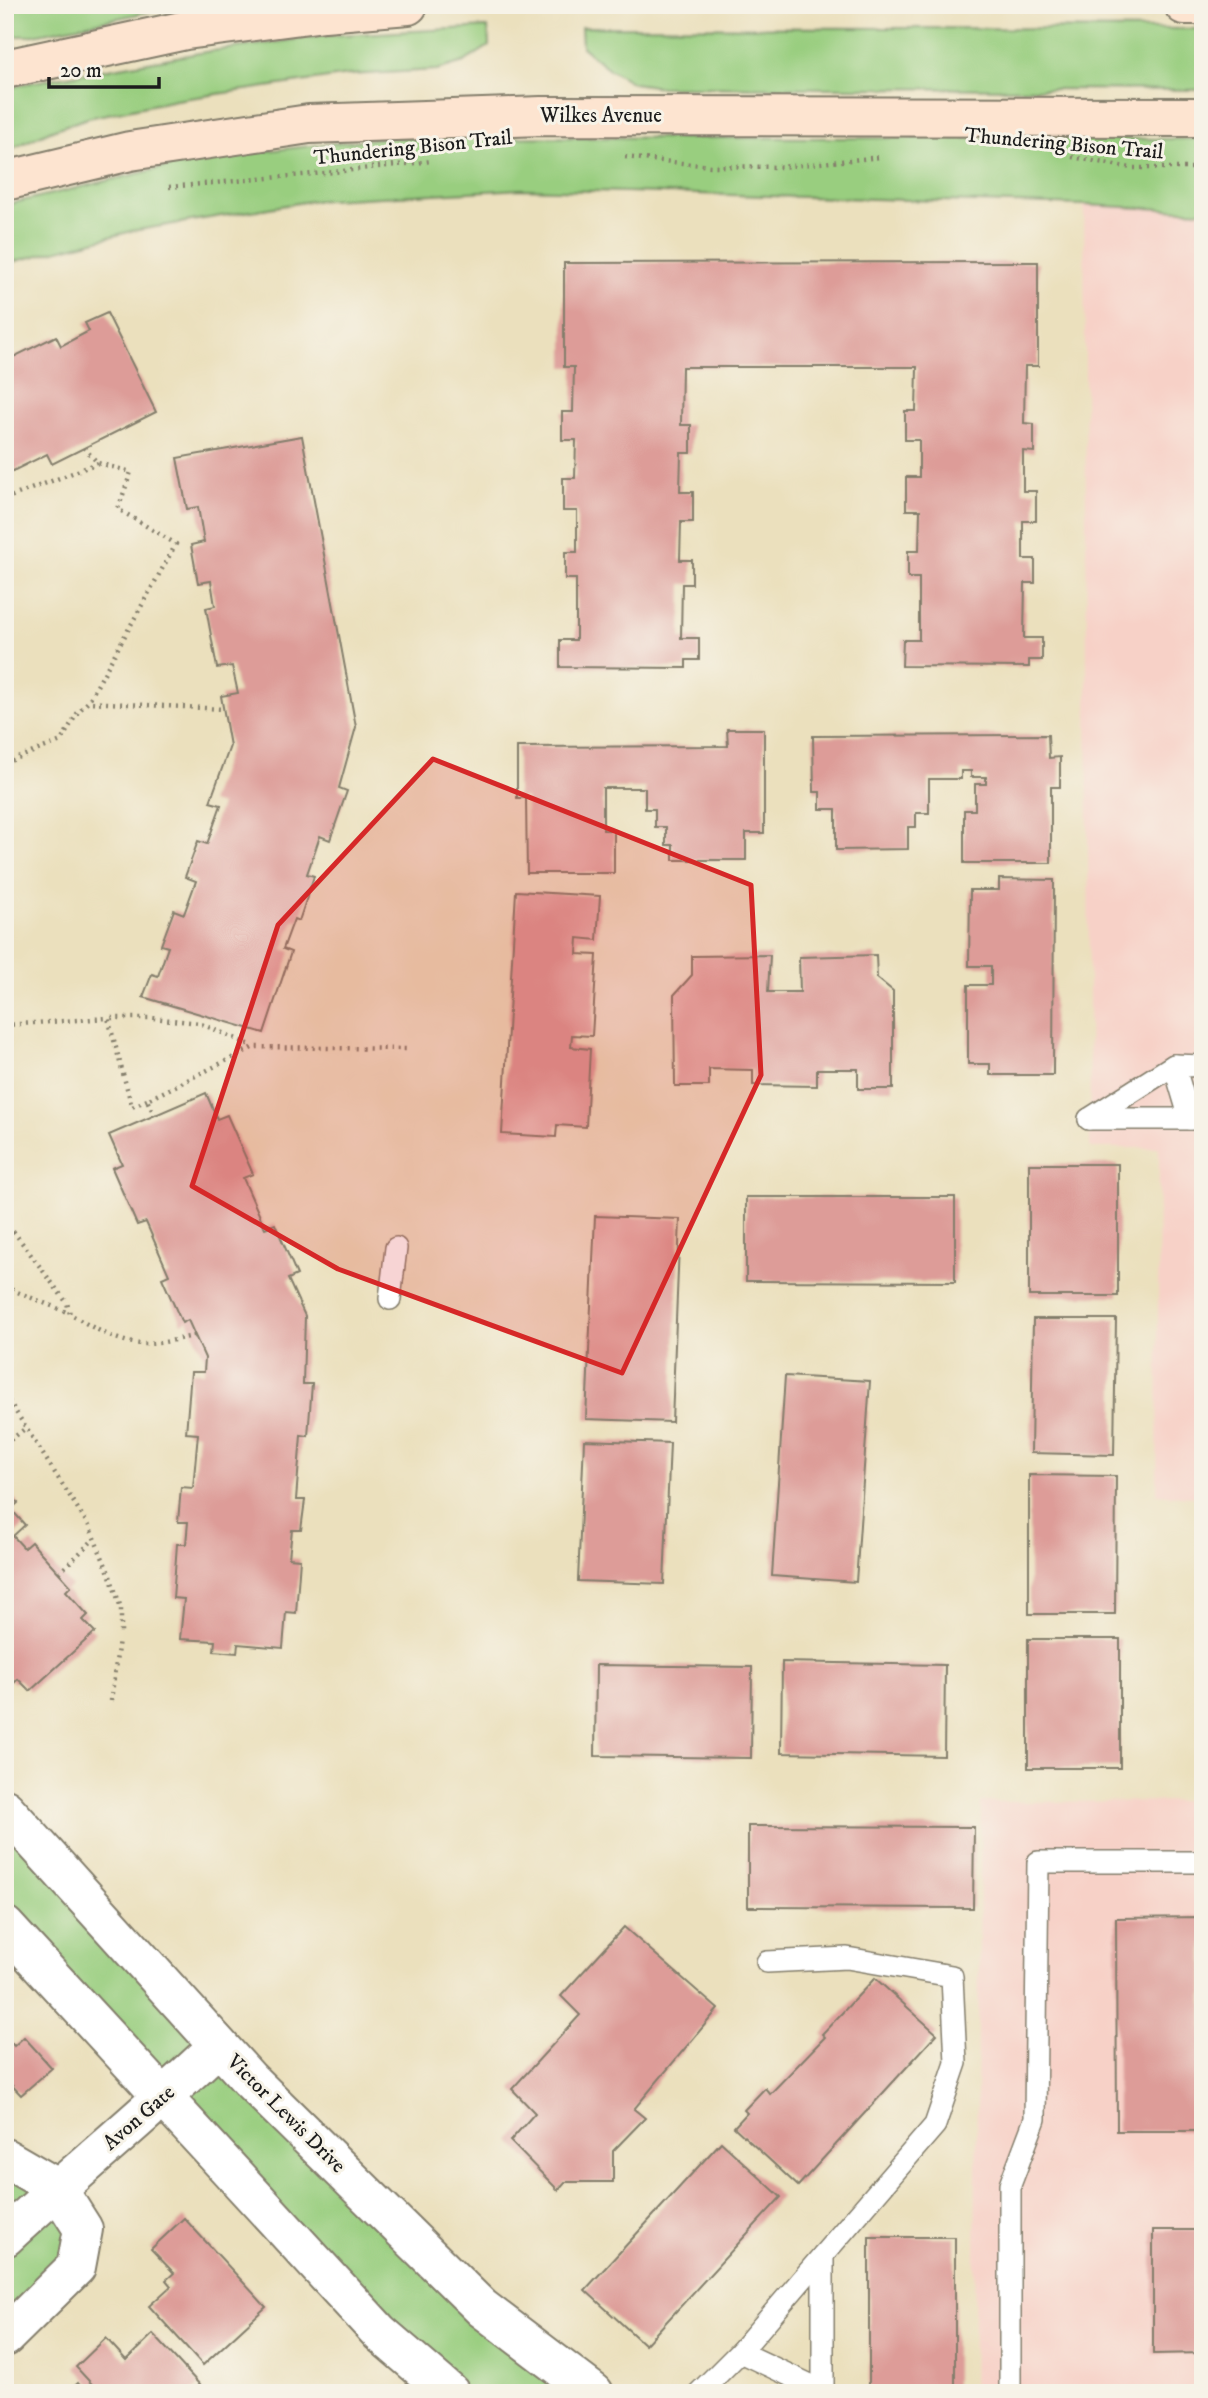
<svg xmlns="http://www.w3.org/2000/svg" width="1208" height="2398" font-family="'IM FELL DW Pica',serif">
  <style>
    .built { fill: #f7d1c7 }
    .green { fill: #99ce7f; stroke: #5a754e; stroke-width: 2 }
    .building { fill: #dd9c98 }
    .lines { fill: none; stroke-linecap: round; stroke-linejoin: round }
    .service-casing { stroke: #847e6c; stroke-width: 24 }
    .minor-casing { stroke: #847e6c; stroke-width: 42 }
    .tertiary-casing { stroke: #847e6c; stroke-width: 42 }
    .secondary-casing { stroke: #847e6c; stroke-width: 42 }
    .path { stroke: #847e6c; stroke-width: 4.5; stroke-dasharray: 2 5; stroke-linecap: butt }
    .service { stroke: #fff; stroke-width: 21 }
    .minor { stroke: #fff; stroke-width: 38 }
    .tertiary { stroke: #fff; stroke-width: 38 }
    .secondary { stroke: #fde4d0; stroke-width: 38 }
    .marked { fill: #d62828; fill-opacity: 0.2; stroke: #d62828; stroke-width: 5; stroke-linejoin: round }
    .labels { text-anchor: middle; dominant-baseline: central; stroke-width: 6; stroke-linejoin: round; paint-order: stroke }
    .street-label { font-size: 21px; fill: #1c1c1c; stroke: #f7f3e8 }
  </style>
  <rect width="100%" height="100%" fill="#f7f3e8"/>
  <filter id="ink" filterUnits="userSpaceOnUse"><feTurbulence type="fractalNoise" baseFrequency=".0143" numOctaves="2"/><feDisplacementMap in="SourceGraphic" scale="14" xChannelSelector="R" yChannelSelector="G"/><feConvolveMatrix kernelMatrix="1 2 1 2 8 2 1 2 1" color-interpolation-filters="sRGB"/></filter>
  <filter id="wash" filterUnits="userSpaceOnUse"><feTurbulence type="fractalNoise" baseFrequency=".00686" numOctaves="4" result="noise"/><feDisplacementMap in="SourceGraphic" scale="28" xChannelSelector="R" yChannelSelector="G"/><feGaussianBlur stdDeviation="1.57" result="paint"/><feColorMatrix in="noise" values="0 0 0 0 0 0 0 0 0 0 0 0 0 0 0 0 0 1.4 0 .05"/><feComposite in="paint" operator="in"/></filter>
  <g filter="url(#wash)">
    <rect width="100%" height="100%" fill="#ebe0bd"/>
    <g class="built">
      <path d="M1084,205L1203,211V1498L1157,1494L1159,1148H1090Z"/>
      <path d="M1203,1801V2393H973L981,1802Z"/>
    </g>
    <g class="green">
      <path d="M5,5H183L29,36H16L5,33Z"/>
      <path d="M488,27L489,46L464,62L437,70L349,75L176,100L88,118L52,130L5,152V90L23,84L205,52L322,36Z"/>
      <path d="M581,27L1203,29V90L661,87L633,83L609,69L582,47Z"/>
      <path d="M389,137L1203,139V211L1084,205L522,189L310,201L132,231L5,264V205L204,158Z"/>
      <path d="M5,1809L175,1998L594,2393H450L5,1926Z"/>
      <path d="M5,2158L83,2229L5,2337Z"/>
    </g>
    <g id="blocks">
      <g class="building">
        <path d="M1038,262V366H1025L1024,423L1034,424V452L1023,451V491H1036V521H1023V559H1035V583H1025L1024,638H1042V660H1029V667L902,666L903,640H919V578H908V551H919L920,510H906V477H919V440H905V411H916L917,367H682L681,425H691V453H681L680,492H693V522H681L680,560H692V584H682L681,638H699V660H686V668L560,667V640H576V579H565V552H577V511H563V478H575L576,440H562V412H573L574,367H564V263Z"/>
        <path d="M107,313L156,412L52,464L47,454L5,475V361L56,336L61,346L89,331L85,323Z"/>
        <path d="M302,436L356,727L339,788L347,791L330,840L320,836L307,874L314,876L299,921L294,919L283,949L291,952L264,1033L143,997L152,974L158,976L168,947L161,945L174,910L184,914L196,881L185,877L198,841L207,844L221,805L210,802L230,746L221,696L238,693L232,666L217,668L206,608L215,606L211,581L198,583L191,545L204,542L198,507L187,509L177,458Z"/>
        <path d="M727,729H764V833H746V860H673V845H666V827H655V809H645V788H603V830H614V873H527L526,798H517V747L728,746Z"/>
        <path d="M1048,735L1049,758L1060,757V787H1051V863H964V810H975V784H986V777H971V771H961V779H929V813H916V827H908V849L836,850V809H820V792H814L813,736Z"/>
        <path d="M999,879L1054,880L1053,1075H990V1064H968V985H991V966H969L970,890H999Z"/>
        <path d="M516,891L600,896L597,940L578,938L577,954L597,955L592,1036L572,1035L571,1047L590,1049L586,1127L557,1125L556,1137L502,1134Z"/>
        <path d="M770,955L768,992H800L799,957L876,955L877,978L893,991V1089H858V1069H817V1086L753,1085V1070L709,1069V1086H675L674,995L692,975V956Z"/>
        <path d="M206,1093L217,1119L227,1115L253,1174L243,1178L265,1228L275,1224L297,1275L288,1279L305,1316L303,1384H312L308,1436L301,1435L296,1500H305L301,1530H292L289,1558L300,1559L296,1613L286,1612L283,1648L238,1644L237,1653L214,1651L215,1641L180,1639L184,1599L173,1598L177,1544H186L188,1522H178L181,1487L193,1488L198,1434L186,1433L191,1372H204L205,1358L188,1320L182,1323L162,1278L169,1275L146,1222L137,1225L112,1168L122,1164L109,1135Z"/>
        <rect x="1029" y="1164" width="89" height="132"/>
        <path d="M746,1197H955V1282L746,1281Z"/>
        <path d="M595,1216L680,1219L672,1422L586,1419Z"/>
        <path d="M1033,1319H1116L1114,1455L1031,1453Z"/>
        <path d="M785,1376L870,1381L856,1582L772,1576Z"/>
        <path d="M584,1440L670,1443L664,1584L578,1581Z"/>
        <path d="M1029,1475L1116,1476L1115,1614H1029Z"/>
        <path d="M5,1488L18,1503L11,1509L25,1525L13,1536L24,1548L31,1542L71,1586L66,1591L88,1615L83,1620L95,1632L30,1691L18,1679L14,1683L5,1673Z"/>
        <rect x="1028" y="1639" width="92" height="129"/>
        <path d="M782,1662L945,1665L944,1756L781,1753Z"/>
        <path d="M596,1665L752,1667L751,1758L595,1756Z"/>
        <path d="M748,1826L974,1827L973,1908L748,1907Z"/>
        <path d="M1203,1917V2131H1117L1116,1918Z"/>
        <path d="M624,1927L718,2009L634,2109L645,2118L613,2151V2182H565L558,2190L510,2141L535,2113L512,2089L580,2015L561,1996Z"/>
        <path d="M875,1978L937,2034L798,2186L734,2127L747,2113L744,2110L765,2088L770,2094L825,2037L822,2034Z"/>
        <path d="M5,2036L14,2046L24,2037L52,2068L21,2095L5,2078Z"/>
        <path d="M721,2142L781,2197L645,2345L585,2290Z"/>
        <path d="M184,2218L266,2307L203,2365L149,2306L171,2286L166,2280L174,2273L151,2249Z"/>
        <path d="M1153,2230H1203V2353L1153,2354Z"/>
        <rect x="869" y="2237" width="86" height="156"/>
        <path d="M153,2334L200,2385L191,2393H100L76,2367L106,2338L126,2360Z"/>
        <path d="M78,2383L86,2393H67Z"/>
      </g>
    </g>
  </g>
  <g filter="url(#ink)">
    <use href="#blocks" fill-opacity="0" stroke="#847e6c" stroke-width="2"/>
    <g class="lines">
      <defs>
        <g id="service">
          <path d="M1089,1119H1203"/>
          <path d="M1089,1119L1174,1065"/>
          <path d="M1190,1119L1174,1065L1203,1066"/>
          <path d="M390,1299L396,1248"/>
          <path d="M767,1962L847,1958L952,1976L956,2063L935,2125L823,2255V2393"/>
          <path d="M740,2352L823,2391"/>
          <path d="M699,2393L740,2352L823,2255"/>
          <path d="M1010,2393V2185L1035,2119L1038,1862H1203"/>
        </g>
        <path id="minor" d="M5,2158L57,2188L83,2229L76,2267L5,2337"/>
        <g id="tertiary">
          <path d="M5,1809L249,2079L482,2308L594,2393"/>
          <path d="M5,1926L380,2333L450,2393"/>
          <path d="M5,2237C75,2172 149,2112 218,2046"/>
        </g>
        <g id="secondary">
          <path d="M1184,5H1203"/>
          <path d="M5,69L186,30L324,12L408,5"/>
          <path d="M5,181L130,151L309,124L541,116L1203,117"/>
        </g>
      </defs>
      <use href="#service" class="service-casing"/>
      <use href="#minor" class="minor-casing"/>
      <use href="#tertiary" class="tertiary-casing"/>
      <use href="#secondary" class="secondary-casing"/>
      <g class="path">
        <path d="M625,157L710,166L781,167L881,157"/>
        <path d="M1072,157L1131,168H1203"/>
        <path d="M169,187L325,173L432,161"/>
        <path d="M84,448L98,463L131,472L118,509L176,544L88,702"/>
        <path d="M5,499L98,463"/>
        <path d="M5,763L61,741L78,712L88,702L223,709"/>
        <path d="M5,1025L108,1018"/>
        <path d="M147,1100L132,1107L108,1018H152L199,1023L253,1046"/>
        <path d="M155,1116L147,1100L254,1047L408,1049"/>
        <path d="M5,1220L67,1303L70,1314C90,1326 121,1345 146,1344C162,1344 180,1338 195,1336"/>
        <path d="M5,1287L69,1313"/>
        <path d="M5,1395L89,1526L109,1573L121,1608V1634"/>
        <path d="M5,1444L26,1428"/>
        <path d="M59,1573L93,1540"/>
        <path d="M111,1701L119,1639"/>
      </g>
      <use href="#service" class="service"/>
      <use href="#minor" class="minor"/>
      <use href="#tertiary" class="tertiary"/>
      <use href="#secondary" class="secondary"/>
    </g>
  </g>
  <path class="marked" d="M433,759L751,885L761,1075L622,1373L338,1269L192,1186L278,925Z"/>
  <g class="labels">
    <g class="street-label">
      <text x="601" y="116">Wilkes Avenue</text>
      <text transform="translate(1064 144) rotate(5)">Thundering Bison Trail</text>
      <text transform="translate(413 148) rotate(-6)">Thundering Bison Trail</text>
      <text transform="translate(286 2114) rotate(45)">Victor Lewis Drive</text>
      <text transform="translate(139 2118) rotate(-41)">Avon Gate</text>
    </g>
  </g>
  <rect width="1208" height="2398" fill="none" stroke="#f7f3e8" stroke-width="28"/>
  <path d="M49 77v10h110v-10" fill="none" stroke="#1c1c1c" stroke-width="3.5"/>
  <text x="60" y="77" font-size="21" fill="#1c1c1c" stroke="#f7f3e8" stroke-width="5" paint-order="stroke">20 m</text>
</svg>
